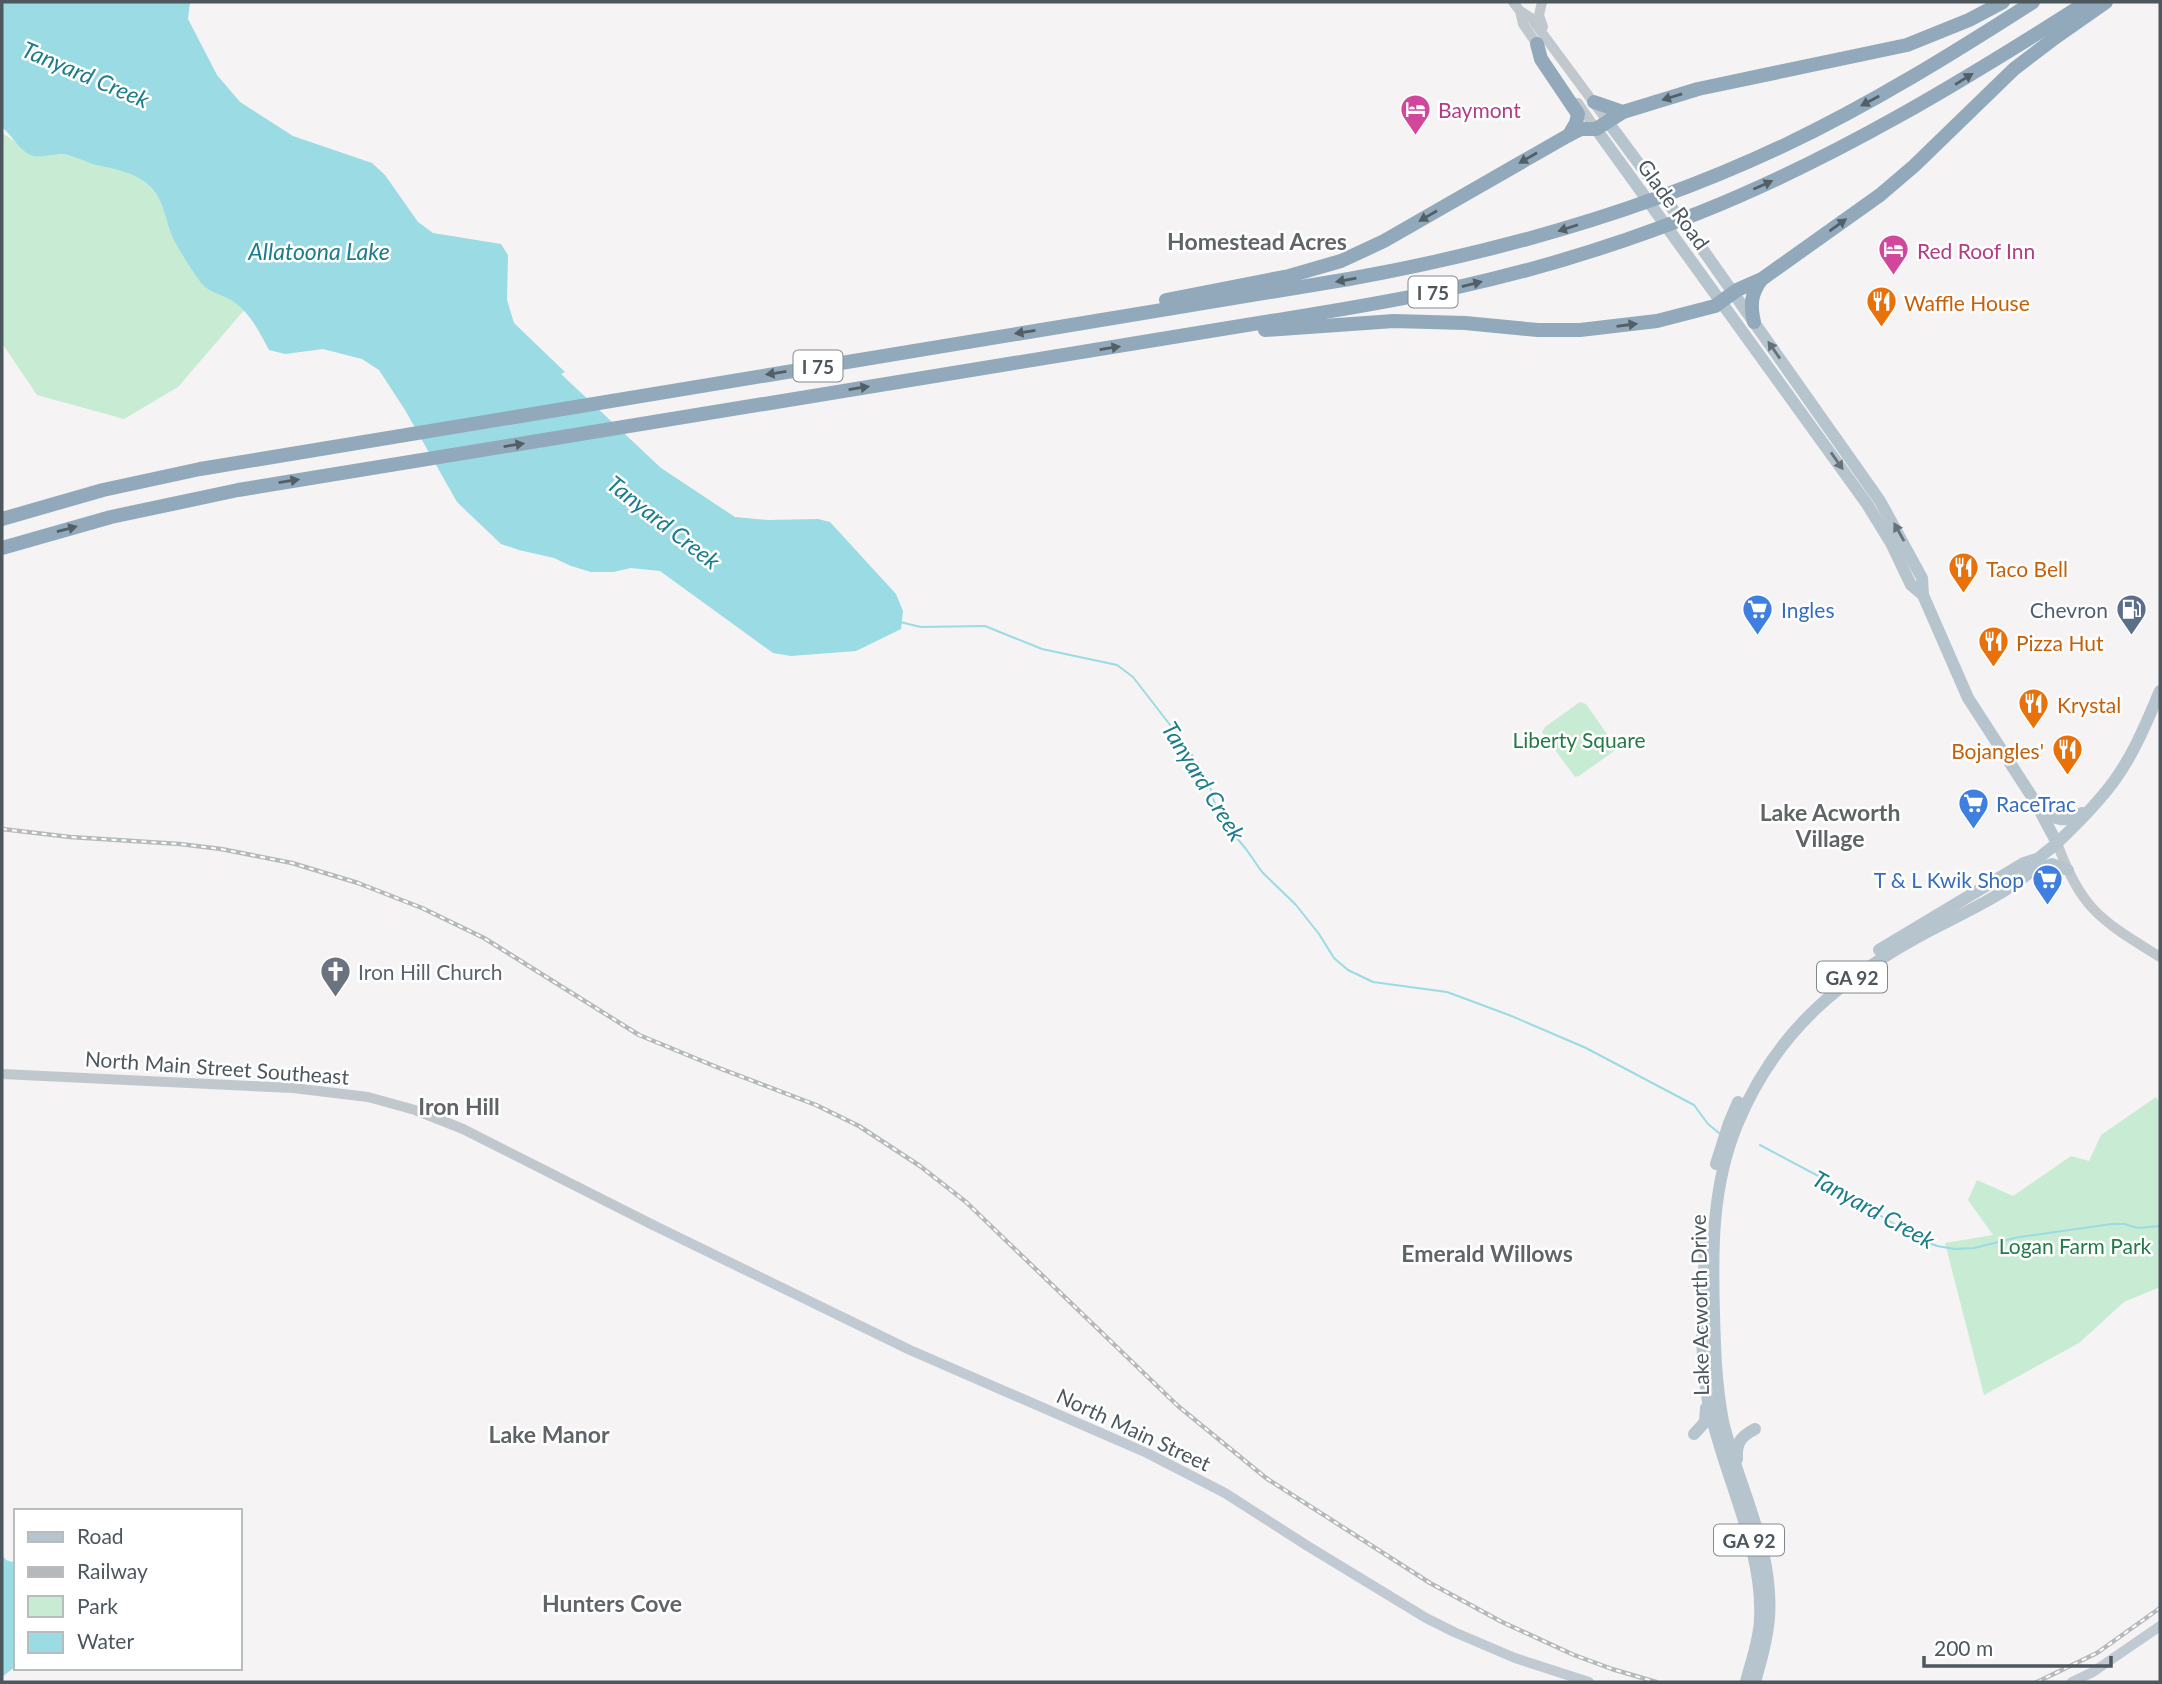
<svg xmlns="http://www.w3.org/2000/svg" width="2162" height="1684" font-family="Lato,sans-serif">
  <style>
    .green { fill: #c8ecd3 }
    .water { fill: #9adbe4 }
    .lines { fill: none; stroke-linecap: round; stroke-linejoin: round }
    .stream { stroke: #9adbe4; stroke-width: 2 }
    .tertiary { stroke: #c0c8cd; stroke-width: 10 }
    .secondary { stroke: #c1cad2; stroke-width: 10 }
    .primary { stroke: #b6c4ce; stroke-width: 12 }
    .motorway { stroke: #91a9bb; stroke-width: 14 }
    .rail-casing { stroke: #b6b9bc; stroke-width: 4.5 }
    .rail { stroke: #fff; stroke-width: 2; stroke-dasharray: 5; stroke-linecap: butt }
    .oneway { fill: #535f67 }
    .oneway2 { fill: #66727a }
    .labels { text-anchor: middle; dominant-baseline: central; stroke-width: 5; stroke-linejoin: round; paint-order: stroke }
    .shield { fill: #fff; stroke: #82898e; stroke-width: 2 }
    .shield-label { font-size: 19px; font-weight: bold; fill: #4c575e }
    .hotel-label { font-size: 21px; fill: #b23c85; stroke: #fff; text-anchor: start }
    .street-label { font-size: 21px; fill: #4c575e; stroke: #fff }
    .food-label { font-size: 21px; fill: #c56008; stroke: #fff; text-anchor: start }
    .shop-label { font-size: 21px; fill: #366cbe; stroke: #fff; text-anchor: start }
    .service-label { font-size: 21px; fill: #4e5e75; stroke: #fff; text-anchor: end }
    .park-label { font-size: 21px; fill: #237a47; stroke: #fff }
    .worship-label { font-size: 21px; fill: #5b616d; stroke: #fff; text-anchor: start }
    .water-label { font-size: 23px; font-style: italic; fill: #1b7d8b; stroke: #fff }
    .neighbourhood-label { font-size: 23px; font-weight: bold; fill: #606467; stroke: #fff }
  </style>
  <rect width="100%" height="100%" fill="#f5f3f3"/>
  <g class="green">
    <path d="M2,133L30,151L108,160L152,176L245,309L178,387L124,419L37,395L2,343Z"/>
    <path d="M1580,702L1586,704L1616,747L1614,751L1579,776L1575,777L1542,732L1545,727Z"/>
    <path d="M2156,1097L2160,1103V1287L2124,1302L2079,1343L1984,1395L1945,1243L1993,1235L1968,1200L1977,1180L2013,1196L2071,1156L2089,1161L2101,1135Z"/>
  </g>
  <g class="water">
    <path d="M2,2H190L188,19L217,75L240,102L293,136L372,163L385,175L418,222L433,233L501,244L508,255L507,300L514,323L565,372L561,374L661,468L735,517L768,520L818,519L830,522L896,594L903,611L901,629L856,651L791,656L773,653L660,571L631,568L613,572H591L571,566L554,558L519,550L501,544L457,502L405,410L379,370L362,359L323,349L285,354L269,350C260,333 250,313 234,302C222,293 208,294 199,280C191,269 183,256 176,244C162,218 167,192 137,177C123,170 111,168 96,165C84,161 73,155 60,154C52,154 41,158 33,156C19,151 13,136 2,127Z"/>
    <path d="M2,1555L6,1560L16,1563V1666L2,1677Z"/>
  </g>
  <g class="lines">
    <g class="stream">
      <path d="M900,622L921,627L985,626L1042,649L1117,665L1133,677L1184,743L1208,780L1216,808L1226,825L1246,849L1262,872L1296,905L1319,934L1334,958L1348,970L1373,982L1447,992L1509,1015L1586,1048L1694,1105L1708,1124L1719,1133"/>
      <path d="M1760,1145L1841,1188L1871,1210L1919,1239L1937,1246L1955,1249L1974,1248L2019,1237L2112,1224H2124L2138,1228L2160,1226"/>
    </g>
    <g class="tertiary">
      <path d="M1513,2L1520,11L1531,18L1608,122"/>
      <path d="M1542,2L1539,15L1543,27"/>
      <path d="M1520,11L1523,24L1539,47"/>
      <path d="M1578,103L1596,129"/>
      <path d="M2057,843C2082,911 2101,920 2160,957"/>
      <path d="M2,1074L293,1088L368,1097L415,1110L463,1129L653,1225"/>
    </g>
    <g class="secondary">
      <path d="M653,1225L910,1350L1147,1453L1225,1493L1306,1545L1426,1618L1454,1632L1515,1658L1589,1682"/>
      <path d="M2072,1682L2093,1672L2160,1626"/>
    </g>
    <g class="primary">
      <path d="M1608,122L1703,250L1880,501L1922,578L1923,595L1968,698L2034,800L2057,843"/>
      <path d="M1596,129L1867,504L1891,543L1911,585L1923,595"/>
      <path d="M2043,809C2056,822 2066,822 2082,813"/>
      <path d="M2031,872L2052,864L2068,870"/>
      <path d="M1879,950L2024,863L2040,858"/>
      <path d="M1716,1164L1729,1123L1738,1102"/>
      <path d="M1705,1241C1704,1294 1698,1349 1708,1401C1722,1473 1764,1547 1760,1620C1759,1641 1751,1662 1746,1682"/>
      <path d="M1694,1434L1705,1422L1706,1408"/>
      <path d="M1737,1459C1736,1443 1740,1437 1755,1429"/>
      <path d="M1755,1682C1761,1661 1767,1640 1769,1618C1774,1548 1738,1487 1723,1421C1716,1385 1715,1350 1714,1314C1712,1249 1712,1186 1737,1125C1776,1030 1842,977 1931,930C1960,915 2005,894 2029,873C2033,869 2035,863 2039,858C2044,853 2052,848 2057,843C2077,824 2098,803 2114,781C2134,754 2147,721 2160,691"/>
    </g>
    <g class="motorway">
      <path d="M1537,44L1541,59L1578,114L1576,123L1569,135"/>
      <path d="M1594,102L1623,112"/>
      <path d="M1166,300L1289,276L1341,261L1384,241L1569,135L1581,129H1596L1623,112L1698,89L1907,45L1969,20L2003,2"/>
      <path d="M1754,322C1750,305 1751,294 1761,280"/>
      <path d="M1265,330L1394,321L1465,323L1538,330H1580L1657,321L1715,306L1737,290L1762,279L1880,195L1914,166L2014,69L2056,37L2106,2"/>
      <path d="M2,519L103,490L200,469L1349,279C1499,252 1646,211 1785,145C1871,104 1952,54 2033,2"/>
      <path d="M2,548L111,517L238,490L1259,323C1326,312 1392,302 1458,287C1540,269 1623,243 1701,212C1838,157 1963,81 2087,2"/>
    </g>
    <defs>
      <g id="rail">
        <path d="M2,829L70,837L180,844L221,849L292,863L358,883L422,908L484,938L639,1035L719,1068L816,1105L859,1126L920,1166L966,1202L1178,1406L1266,1478L1430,1583L1502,1622L1574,1655L1612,1669L1656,1682"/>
        <path d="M2037,1682L2097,1653L2160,1608"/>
      </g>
    </defs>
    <use href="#rail" class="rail-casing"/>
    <use href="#rail" class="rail"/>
  </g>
  <defs><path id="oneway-solid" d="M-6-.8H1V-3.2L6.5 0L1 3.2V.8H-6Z" transform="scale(1.75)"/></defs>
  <g class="oneway">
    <use href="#oneway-solid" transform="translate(1964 79) rotate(-32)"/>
    <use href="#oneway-solid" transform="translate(1672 97) rotate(163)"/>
    <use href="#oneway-solid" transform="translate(1870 101) rotate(152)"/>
    <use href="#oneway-solid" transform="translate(1528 158) rotate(150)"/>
    <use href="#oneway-solid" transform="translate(1763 185) rotate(-24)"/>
    <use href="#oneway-solid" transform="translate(1428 216) rotate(150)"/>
    <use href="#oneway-solid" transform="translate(1838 225) rotate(-36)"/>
    <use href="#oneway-solid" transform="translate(1568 228) rotate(162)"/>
    <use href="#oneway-solid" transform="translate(1346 280) rotate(170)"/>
    <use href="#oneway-solid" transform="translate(1472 284) rotate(-14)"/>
    <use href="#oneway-solid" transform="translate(1627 325) rotate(-8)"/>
    <use href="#oneway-solid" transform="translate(1025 332) rotate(171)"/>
    <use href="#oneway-solid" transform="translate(1110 348) rotate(-9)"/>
    <use href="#oneway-solid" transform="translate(776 373) rotate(171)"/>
    <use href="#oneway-solid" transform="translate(859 388) rotate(-9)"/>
    <use href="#oneway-solid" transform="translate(514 445) rotate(-9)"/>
    <use href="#oneway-solid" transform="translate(289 481) rotate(-9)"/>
    <use href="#oneway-solid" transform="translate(67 529) rotate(-15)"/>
  </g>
  <g class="oneway2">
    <use href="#oneway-solid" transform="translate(1774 350) rotate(-125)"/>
    <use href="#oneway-solid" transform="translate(1837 461) rotate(55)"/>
    <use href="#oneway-solid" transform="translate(1899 532) rotate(-119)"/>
  </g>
  <defs>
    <symbol id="hotel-pin" viewBox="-11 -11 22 30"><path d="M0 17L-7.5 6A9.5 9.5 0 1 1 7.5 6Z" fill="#d1479c" stroke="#fff"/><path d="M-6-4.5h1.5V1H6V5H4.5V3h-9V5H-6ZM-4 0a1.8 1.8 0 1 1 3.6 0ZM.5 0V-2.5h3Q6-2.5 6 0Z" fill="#fff"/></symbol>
    <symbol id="restaurant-pin" viewBox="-11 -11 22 30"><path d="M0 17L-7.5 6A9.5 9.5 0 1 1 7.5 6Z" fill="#e8710a" stroke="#fff"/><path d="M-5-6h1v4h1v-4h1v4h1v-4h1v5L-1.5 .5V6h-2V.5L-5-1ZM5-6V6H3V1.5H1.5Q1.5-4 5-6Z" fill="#fff"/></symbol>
    <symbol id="supermarket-pin" viewBox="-11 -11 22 30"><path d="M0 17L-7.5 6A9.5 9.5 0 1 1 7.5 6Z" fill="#3f7fe0" stroke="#fff"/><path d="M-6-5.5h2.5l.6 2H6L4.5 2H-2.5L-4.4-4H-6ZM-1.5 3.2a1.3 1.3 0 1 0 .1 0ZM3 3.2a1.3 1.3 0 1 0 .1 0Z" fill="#fff"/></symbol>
    <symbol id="fuel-pin" viewBox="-11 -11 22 30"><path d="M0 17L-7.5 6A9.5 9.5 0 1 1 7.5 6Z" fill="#5c6f8a" stroke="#fff"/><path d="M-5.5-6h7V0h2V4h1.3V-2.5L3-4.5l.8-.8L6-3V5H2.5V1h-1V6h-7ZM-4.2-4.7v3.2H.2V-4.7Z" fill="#fff"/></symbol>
    <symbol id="church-pin" viewBox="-11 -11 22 30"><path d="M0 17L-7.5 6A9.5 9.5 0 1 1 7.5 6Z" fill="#6b7280" stroke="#fff"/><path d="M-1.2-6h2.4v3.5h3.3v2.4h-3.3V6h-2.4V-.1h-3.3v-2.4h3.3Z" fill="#fff"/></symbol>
  </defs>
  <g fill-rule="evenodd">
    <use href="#hotel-pin" x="1398" y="92" width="35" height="47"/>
    <use href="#hotel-pin" x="1876" y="232" width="35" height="47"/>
    <use href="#restaurant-pin" x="1864" y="284" width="35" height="47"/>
    <use href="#restaurant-pin" x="1946" y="550" width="35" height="47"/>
    <use href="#supermarket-pin" x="1740" y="592" width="35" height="47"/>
    <use href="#fuel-pin" x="2114" y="592" width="35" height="47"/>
    <use href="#restaurant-pin" x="1976" y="624" width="35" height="47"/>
    <use href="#restaurant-pin" x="2016" y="686" width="35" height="47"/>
    <use href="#restaurant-pin" x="2050" y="732" width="35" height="47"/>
    <use href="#supermarket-pin" x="1956" y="786" width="35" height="47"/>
    <use href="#supermarket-pin" x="2030" y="862" width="35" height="47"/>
    <use href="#church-pin" x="318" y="954" width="35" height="47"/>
  </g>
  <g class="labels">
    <g class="shield">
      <rect x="1408.5" y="276.5" width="49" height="31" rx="5"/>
      <rect x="793.5" y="350.5" width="49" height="31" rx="5"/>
      <rect x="1817" y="961.5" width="70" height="31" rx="5"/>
      <rect x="1714" y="1524.5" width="70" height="31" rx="5"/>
    </g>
    <g class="shield-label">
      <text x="1433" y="292">I 75</text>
      <text x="818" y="366">I 75</text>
      <text x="1852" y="977">GA 92</text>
      <text x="1749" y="1540">GA 92</text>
    </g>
    <g class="hotel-label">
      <text x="1438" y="109">Baymont</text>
      <text x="1917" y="250">Red Roof Inn</text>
    </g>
    <g class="street-label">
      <text transform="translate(1674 204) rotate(54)">Glade Road</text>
      <text transform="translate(217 1067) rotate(4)">North Main Street Southeast</text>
      <text transform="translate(1699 1305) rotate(-91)">Lake Acworth Drive</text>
      <text transform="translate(1134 1429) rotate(25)">North Main Street</text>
    </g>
    <g class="food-label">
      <text x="1904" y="302">Waffle House</text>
      <text x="1986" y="568">Taco Bell</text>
      <text x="2016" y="642">Pizza Hut</text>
      <text x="2057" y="704">Krystal</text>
      <text x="2044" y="750" text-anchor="end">Bojangles'</text>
    </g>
    <g class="shop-label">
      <text x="1781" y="609">Ingles</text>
      <text x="1996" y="803">RaceTrac</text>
      <text x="2024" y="879" text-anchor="end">T &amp; L Kwik Shop</text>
    </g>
    <g class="service-label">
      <text x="2108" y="609">Chevron</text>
    </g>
    <g class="park-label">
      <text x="1579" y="739">Liberty Square</text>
      <text x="2075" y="1245">Logan Farm Park</text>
    </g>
    <g class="worship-label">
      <text x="358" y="971">Iron Hill Church</text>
    </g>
    <g class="water-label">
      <text transform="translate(86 74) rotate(23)">Tanyard Creek</text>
      <text x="319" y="251">Allatoona Lake</text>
      <text transform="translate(664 522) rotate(38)">Tanyard Creek</text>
      <text transform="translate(1204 781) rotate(58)">Tanyard Creek</text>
      <text transform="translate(1874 1209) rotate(29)">Tanyard Creek</text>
    </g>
    <g class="neighbourhood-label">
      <text x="1257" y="241">Homestead Acres</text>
      <text x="1830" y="812">Lake Acworth<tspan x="1830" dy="26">Village</tspan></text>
      <text x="459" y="1106">Iron Hill</text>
      <text x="1487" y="1253">Emerald Willows</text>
      <text x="549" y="1434">Lake Manor</text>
      <text x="612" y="1603">Hunters Cove</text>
    </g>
  </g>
  <rect width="2162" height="1684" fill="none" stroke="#4c575e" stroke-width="7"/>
  <rect x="14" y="1509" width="228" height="161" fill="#ffffff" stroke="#b7bcbf" stroke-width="2"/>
  <rect x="28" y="1532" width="35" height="10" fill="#b6c4ce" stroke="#b7bcbf" stroke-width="2"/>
  <text x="77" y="1544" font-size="21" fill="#4c575e">Road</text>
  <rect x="28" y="1567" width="35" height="10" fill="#b6b9bc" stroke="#b7bcbf" stroke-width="2"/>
  <text x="77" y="1579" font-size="21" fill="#4c575e">Railway</text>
  <rect x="28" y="1596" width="35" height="21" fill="#c8ecd3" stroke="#b7bcbf" stroke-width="2"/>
  <text x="77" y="1614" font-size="21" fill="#4c575e">Park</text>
  <rect x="28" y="1632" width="35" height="21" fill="#9adbe4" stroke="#b7bcbf" stroke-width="2"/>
  <text x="77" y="1649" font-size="21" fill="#4c575e">Water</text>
  <path d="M1924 1656v10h187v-10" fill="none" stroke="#4c575e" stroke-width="3.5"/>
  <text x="1934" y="1656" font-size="21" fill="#4c575e" stroke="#ffffff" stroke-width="5" paint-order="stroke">200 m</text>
</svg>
